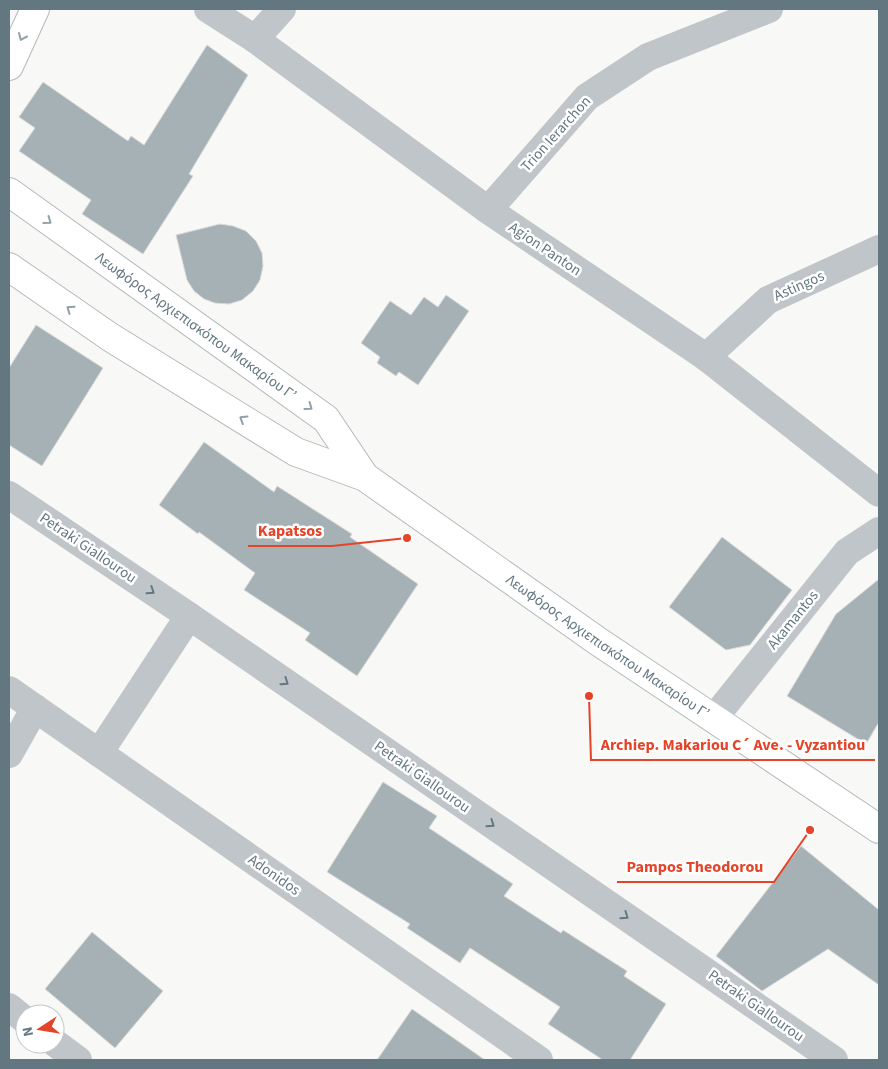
<svg xmlns="http://www.w3.org/2000/svg" width="888" height="1069" font-family="'Source Sans 3',sans-serif">
  <style>
    .building { fill: #a6b1b5; stroke: #dadad8 }
    .lines { fill: none; stroke-linecap: round; stroke-linejoin: round }
    .major-casing { stroke: #b3b9bc; stroke-width: 30 }
    .minor { stroke: #bfc5c8; stroke-width: 28 }
    .major { stroke: #fff; stroke-width: 28 }
    .oneway { stroke: #92a0a7 }
    .oneway2 { stroke: #637781 }
    .labels { text-anchor: middle; dominant-baseline: central; stroke-width: 5; stroke-linejoin: round; paint-order: stroke }
    .street-label { font-size: 15px; fill: #637781; stroke: #fff }
    .leader { fill: none; stroke: #e54429; stroke-width: 2 }
    .callout-dot { fill: #e54429; stroke: #fff; stroke-width: 2 }
    .callout-label { font-size: 16px; text-anchor: middle; font-weight: bold; fill: #e54429; stroke: #fff; stroke-width: 5; stroke-linejoin: round; paint-order: stroke }
  </style>
  <rect width="100%" height="100%" fill="#f8f8f6"/>
  <g class="building">
    <path d="M207,45L248,75L189,174L193,176L143,254L82,214L91,200L19,151L35,128L19,117L43,82L128,141L131,136L144,145Z"/>
    <path d="M220,224L233,226L246,231L256,241L262,253L263,266L260,280L253,291L242,300L229,304L215,303L204,299L194,291L187,280L176,235Z"/>
    <path d="M446,295L469,311L418,385L399,372L396,376L377,363L380,357L361,343L390,301L411,315L424,297L438,307Z"/>
    <path d="M36,325L103,368L42,466L9,445V368Z"/>
    <path d="M204,442L274,492L277,486L352,534L350,537L418,584L357,676L305,640L310,633L244,590L255,573L199,532L198,534L159,505Z"/>
    <path d="M722,537L792,590L750,645L726,650L669,607Z"/>
    <path d="M879,579V722L866,744L787,696L836,614Z"/>
    <path d="M383,782L437,816L429,828L513,884L504,896L561,933L563,930L627,971L624,976L666,1004L630,1060H603L548,1024L560,1007L470,948L460,963L407,928L410,924L327,872Z"/>
    <path d="M801,846L879,910V985L828,949L762,991L716,956Z"/>
    <path d="M92,932L163,991L115,1048L45,989Z"/>
    <path d="M412,1009L485,1060H377Z"/>
  </g>
  <g class="lines">
    <defs>
      <g id="major">
        <path d="M9,66L35,9"/>
        <path id="s1" d="M9,192L326,419L365,477"/>
        <path id="s2" d="M9,267L110,337L296,452L365,477L599,642L879,829"/>
      </g>
    </defs>
    <use href="#major" class="major-casing"/>
    <g class="minor">
      <path d="M208,9L255,39L488,210L706,357L879,493"/>
      <path d="M255,39L282,9"/>
      <path d="M488,210L587,97L648,57L769,9"/>
      <path d="M706,357L768,300L879,249"/>
      <path d="M9,495L189,616L834,1060"/>
      <path d="M9,690L539,1060"/>
      <path d="M714,718L847,552L879,531"/>
      <path d="M99,753L189,616"/>
      <path d="M9,754L35,708"/>
      <path d="M9,1007L25,1020"/>
      <path d="M55,1043L78,1060"/>
    </g>
    <use href="#major" class="major"/>
  </g>
  <defs><path id="oneway-chevron" d="M-2-3.5L2.5 0L-2 3.5" fill="none" stroke-width="1.6" stroke-linecap="round" stroke-linejoin="round" transform="scale(1.25)"/></defs>
  <g class="oneway">
    <use href="#oneway-chevron" transform="translate(22 37) rotate(114)"/>
    <use href="#oneway-chevron" transform="translate(48 221) rotate(36)"/>
    <use href="#oneway-chevron" transform="translate(70 309) rotate(-145)"/>
    <use href="#oneway-chevron" transform="translate(309 407) rotate(36)"/>
    <use href="#oneway-chevron" transform="translate(243 419) rotate(-148)"/>
  </g>
  <g class="oneway2">
    <use href="#oneway-chevron" transform="translate(151 591) rotate(34)"/>
    <use href="#oneway-chevron" transform="translate(285 682) rotate(35)"/>
    <use href="#oneway-chevron" transform="translate(491 824) rotate(35)"/>
    <use href="#oneway-chevron" transform="translate(625 916) rotate(35)"/>
  </g>
  <g class="labels">
    <g class="street-label">
      <text transform="translate(556 134) rotate(-48)">Trion Ierarchon</text>
      <text transform="translate(545 249) rotate(34)">Agion Panton</text>
      <text transform="translate(799 286) rotate(-24)">Astingos</text>
      <text stroke="none"><textPath href="#s1" startOffset="230">Λεωφόρος Αρχιεπισκόπου Μακαρίου Γ’</textPath></text>
      <text transform="translate(88 548) rotate(34)">Petraki Giallourou</text>
      <text transform="translate(793 620) rotate(-51)">Akamantos</text>
      <text stroke="none"><textPath href="#s2" startOffset="711">Λεωφόρος Αρχιεπισκόπου Μακαρίου Γ’</textPath></text>
      <text transform="translate(422 777) rotate(35)">Petraki Giallourou</text>
      <text transform="translate(274 875) rotate(35)">Adonidos</text>
      <text transform="translate(756 1006) rotate(35)">Petraki Giallourou</text>
    </g>
  </g>
  <path class="leader" d="M407 538L332 546H248M589 696L591 760H875M810 830L774 882H617"/>
  <g class="callout-dot">
    <circle cx="407" cy="538" r="5"/>
    <circle cx="589" cy="696" r="5"/>
    <circle cx="810" cy="830" r="5"/>
  </g>
  <g class="callout-label">
    <text x="290" y="536">Kapatsos</text>
    <text x="733" y="750">Archiep. Makariou C´ Ave. - Vyzantiou</text>
    <text x="695" y="872">Pampos Theodorou</text>
  </g>
  <rect width="888" height="1069" fill="none" stroke="#637781" stroke-width="20"/>
  <g transform="translate(40 1029) rotate(258)"><circle r="24" fill="#ffffff" stroke="#c1c9cd"/>
  <path d="M0-4L9 19L0 12L-9 19Z" fill="#e54429"/>
  <text y="-8" font-size="14" font-weight="bold" text-anchor="middle" fill="#637781">N</text>
  </g>
</svg>
